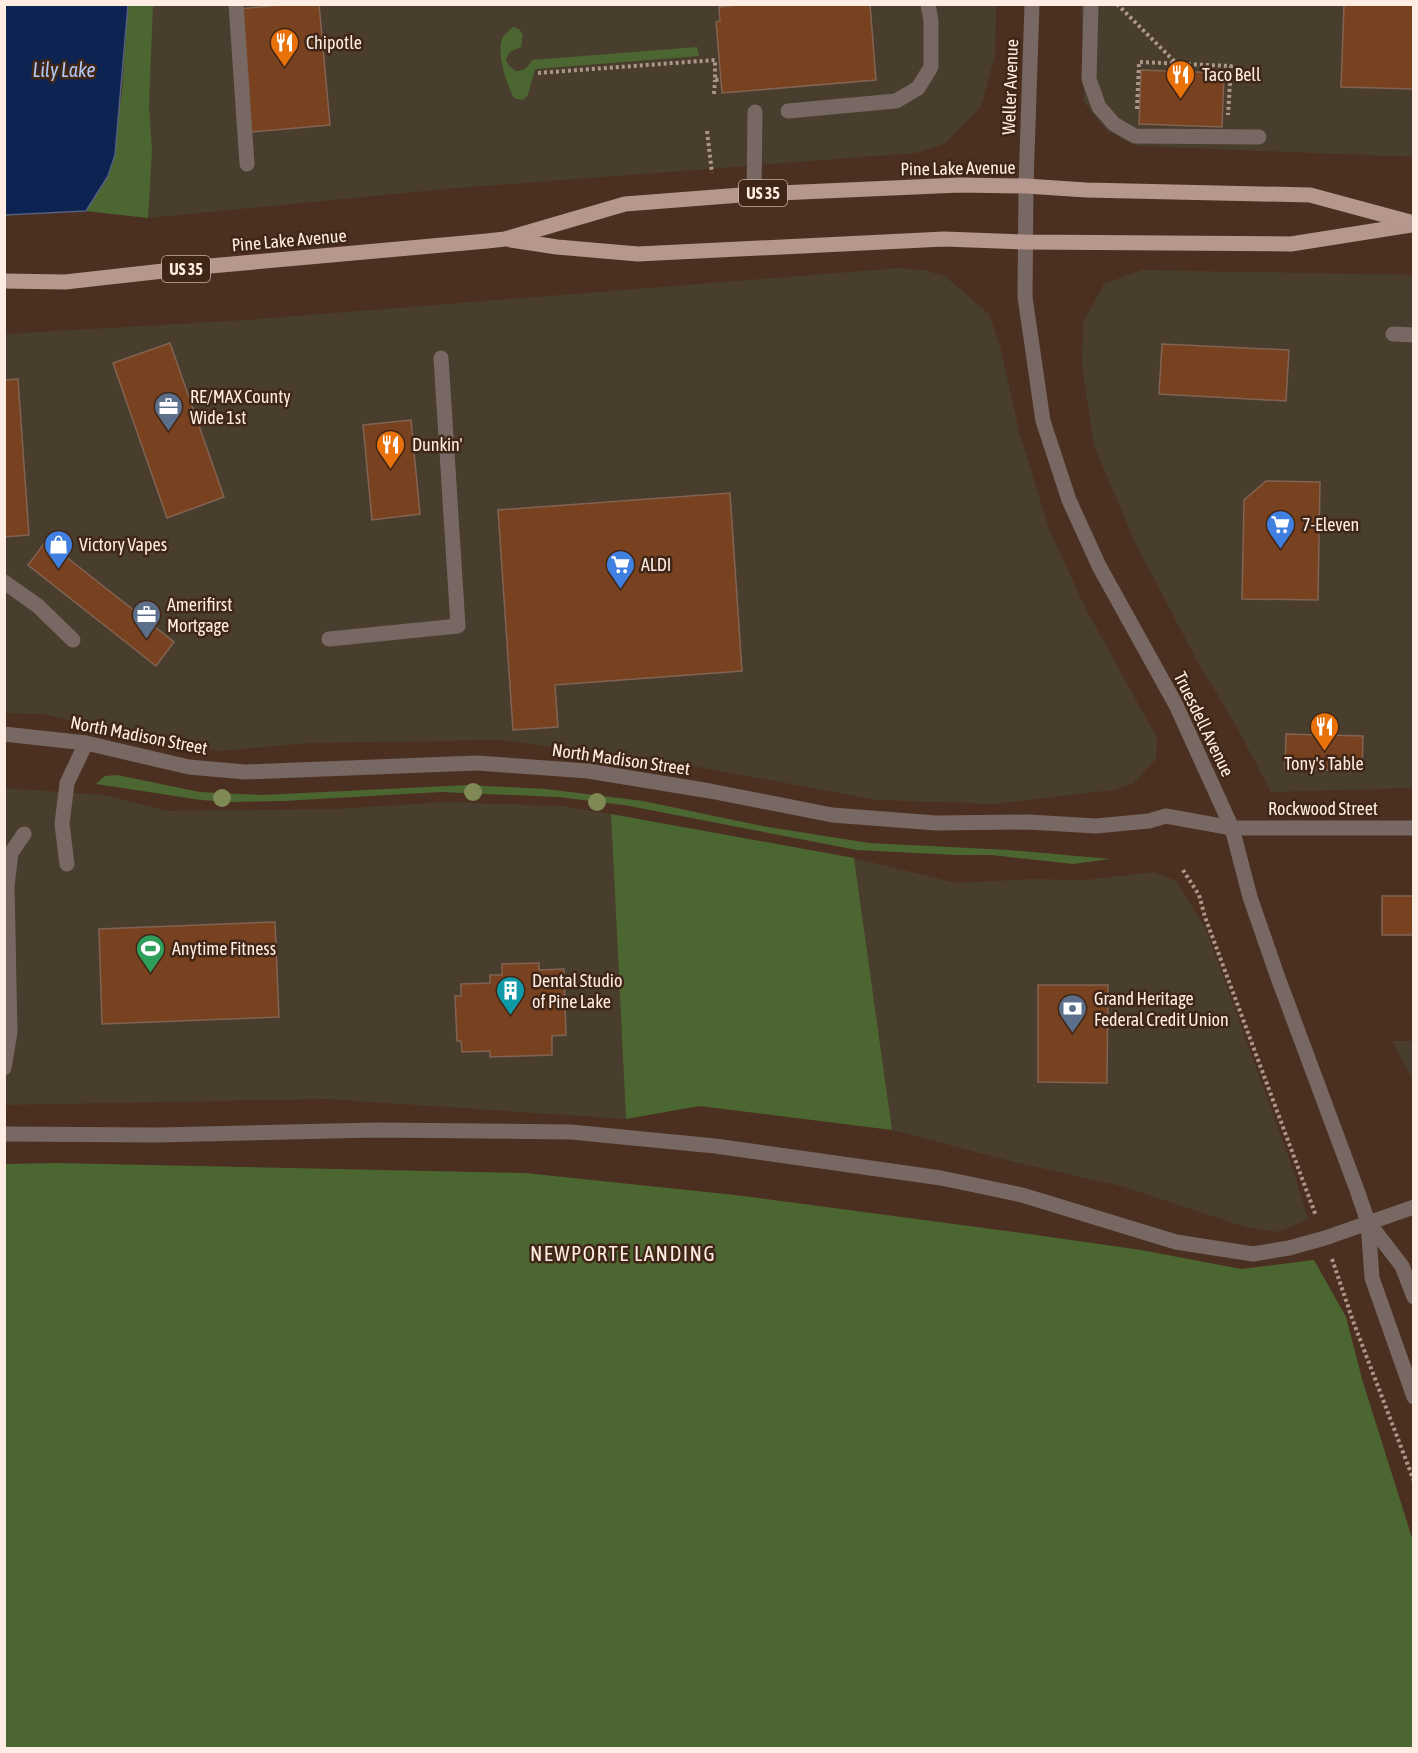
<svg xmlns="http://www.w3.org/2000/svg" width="1418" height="1753" font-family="'Asap Condensed',sans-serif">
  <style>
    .commercial { fill: #493d2d }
    .green { fill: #4c6631 }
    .water { fill: #0d2452; stroke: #56607e; stroke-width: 1.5 }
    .building { fill: #784220; stroke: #816352; stroke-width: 1.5 }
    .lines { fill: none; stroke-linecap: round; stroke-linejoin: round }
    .path { stroke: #ad978a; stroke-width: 4; stroke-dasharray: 3 3; stroke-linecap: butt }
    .minor { stroke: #776863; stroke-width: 15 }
    .major { stroke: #b6978d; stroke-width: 15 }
    .tree { fill: #7e8954 }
    .labels { text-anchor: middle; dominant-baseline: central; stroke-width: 5; stroke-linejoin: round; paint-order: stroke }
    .shield { fill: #402617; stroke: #c6b1a6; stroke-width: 1.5 }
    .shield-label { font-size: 16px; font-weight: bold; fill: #ffede3 }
    .poi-label { font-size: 18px; fill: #ffede3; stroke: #402617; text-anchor: start }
    .street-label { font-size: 18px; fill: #ffede3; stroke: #402617 }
    .water-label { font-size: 20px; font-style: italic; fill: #afc8f6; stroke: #402617 }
    .quarter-label { font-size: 21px; letter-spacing: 1.5px; fill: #ffede3; stroke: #402617 }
  </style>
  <rect width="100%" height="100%" fill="#4b3021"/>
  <g class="commercial">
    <path d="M128,5H996L995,56L981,106L946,143L916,153L446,189L148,218L86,211L108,176L122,92Z"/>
    <path d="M1081,5H1413V157L1137,146L1108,132L1084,102Z"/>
    <path d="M899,268L925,270L946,277L989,314L1001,350L1019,431L1050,532L1087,611L1157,738L1156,759L1133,784L1113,790L994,804L877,800L687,765L501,740L310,743L219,751L204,746L129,735L43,714L5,713V334L246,320Z"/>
    <path d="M1142,270L1413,275V788L1271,792L1234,722L1196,659L1135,542L1094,446L1082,366L1083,323L1104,284Z"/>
    <path d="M4,788L106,795L168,811L335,809L445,802L562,806L611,814L626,1119L326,1099L5,1105Z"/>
    <path d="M854,858L956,883L1032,879L1086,880L1154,872L1176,881L1206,929L1292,1167L1308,1219L1278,1232L1245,1227L1121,1186L1018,1163L892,1130Z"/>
    <path d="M1392,1041H1413V1080Z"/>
  </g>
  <g class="green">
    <path d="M128,5H153L149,106L152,151L148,218L86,211L108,176L122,92Z"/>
    <path d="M513,27L519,29L523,35L521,47L510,52L506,59L509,66L516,71C525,71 528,67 532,60L697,47L699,56L535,69L528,95L523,100L514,98C507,85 495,51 503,37C505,34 510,30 513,27Z"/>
    <path d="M117,775L200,792L262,795L468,785L546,789L643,801L762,826L869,843L1009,850L1110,859L1073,864L992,855H956L857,850L624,805L558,797L441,792L283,801L230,802L201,800L96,784L105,776Z"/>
    <path d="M611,814L854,858L892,1130L699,1106L626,1119Z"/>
    <path d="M55,1163L525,1173L735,1195L1036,1235L1141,1250L1241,1269L1314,1260L1346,1317L1362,1379L1413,1541V1748H5V1164Z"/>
  </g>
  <path class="water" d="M4,5H128L115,155L108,176L86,211L5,215Z"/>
  <g class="building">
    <path d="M289,4H319L330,125L251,132L240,9Z"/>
    <path d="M746,4H870L876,80L722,93L716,22L720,21L719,7Z"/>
    <path d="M1344,4H1414V89L1341,87Z"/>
    <path d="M1141,70L1224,73L1222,127L1139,124Z"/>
    <path d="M170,343L224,497L167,518L113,363Z"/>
    <path d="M1162,344L1289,350L1286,401L1159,394Z"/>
    <path d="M18,379L29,535L4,537V380Z"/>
    <path d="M411,420L420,514L372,520L363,425Z"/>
    <path d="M1266,481L1320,482L1318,600L1242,599L1244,500Z"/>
    <path d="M730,493L742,671L555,685L558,727L513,730L498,510Z"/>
    <path d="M46,541L174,642L156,666L28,565Z"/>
    <path d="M1286,734L1363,736L1362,771L1285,769Z"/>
    <rect x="1382" y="896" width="32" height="39"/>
    <path d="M275,922L279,1017L102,1024L99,929Z"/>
    <path d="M539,963V970L564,969L566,1035L552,1036V1055L490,1057V1051L462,1052L461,1041H457L455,996H461V984L490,983V975H502V964Z"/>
    <path d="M1038,985H1108L1107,1083L1038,1082Z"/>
  </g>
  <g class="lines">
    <g class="path">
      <path d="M1117,4L1176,63"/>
      <path d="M538,73L715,60V80L721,79"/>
      <path d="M714,94L715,80"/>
      <path d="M1137,109L1139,62L1231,66L1228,115"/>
      <path d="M707,131L712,173"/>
      <path d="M1183,870L1199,895L1205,917L1316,1216"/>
      <path d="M1332,1259L1353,1321L1414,1481"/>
    </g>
    <g class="minor">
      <path d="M236,4L247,164"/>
      <path d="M1032,4L1026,186L1025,297L1043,421L1069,500L1099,566L1176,705L1232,828L1250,897L1277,975L1357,1190L1368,1222L1372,1278L1414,1397"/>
      <path d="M1091,4L1089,79L1099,107L1114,124L1135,136L1259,137"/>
      <path d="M788,111L896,101L918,88L931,67V21L928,4"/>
      <path d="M754,194L755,112"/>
      <path d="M1393,334L1414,335"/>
      <path d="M4,582L38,606L73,640"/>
      <path d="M329,639L458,626L441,358"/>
      <path d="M4,734L86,743L189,767L245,772L477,763L588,771L710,791L832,815L936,823L1028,822L1096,826L1149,821L1166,816L1232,828H1414"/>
      <path d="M67,864L62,824L67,783L86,743"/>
      <path d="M4,1068L10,1032L7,886L11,853L24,834"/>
      <path d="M4,1134L158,1135L376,1130L571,1132L715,1146L941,1178L1022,1195L1176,1242L1253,1254L1289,1248L1325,1238L1414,1207"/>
      <path d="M1368,1222L1402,1266L1414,1297"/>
    </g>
    <g class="major">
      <path d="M511,240L557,247L638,254L944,239L1026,242L1291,244L1411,225"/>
      <path d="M4,281L65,282L199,267L487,241L505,239L625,204L754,194L960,185L1026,186L1086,190L1310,195L1414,223"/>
    </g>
  </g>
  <g class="tree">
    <circle cx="473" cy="792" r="9"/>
    <circle cx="222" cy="798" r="9"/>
    <circle cx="597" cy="802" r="9"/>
  </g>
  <defs>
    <symbol id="restaurant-pin" viewBox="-11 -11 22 30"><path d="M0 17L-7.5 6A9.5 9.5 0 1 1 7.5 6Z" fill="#e8710a" stroke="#402617"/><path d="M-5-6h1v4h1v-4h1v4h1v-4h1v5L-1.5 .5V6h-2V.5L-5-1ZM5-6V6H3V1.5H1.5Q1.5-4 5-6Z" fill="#fff"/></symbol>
    <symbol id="office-pin" viewBox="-11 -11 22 30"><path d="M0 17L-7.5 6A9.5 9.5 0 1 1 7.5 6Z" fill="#5c6f8a" stroke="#402617"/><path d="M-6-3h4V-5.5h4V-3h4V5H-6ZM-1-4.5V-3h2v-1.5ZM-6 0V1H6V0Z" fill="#fff"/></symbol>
    <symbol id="supermarket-pin" viewBox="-11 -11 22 30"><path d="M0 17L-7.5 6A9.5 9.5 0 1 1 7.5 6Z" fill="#3f7fe0" stroke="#402617"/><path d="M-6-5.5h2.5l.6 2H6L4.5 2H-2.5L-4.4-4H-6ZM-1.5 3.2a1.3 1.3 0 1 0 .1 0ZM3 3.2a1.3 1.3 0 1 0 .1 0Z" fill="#fff"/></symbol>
    <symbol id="shop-pin" viewBox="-11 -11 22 30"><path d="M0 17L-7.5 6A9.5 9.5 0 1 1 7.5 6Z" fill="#3f7fe0" stroke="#402617"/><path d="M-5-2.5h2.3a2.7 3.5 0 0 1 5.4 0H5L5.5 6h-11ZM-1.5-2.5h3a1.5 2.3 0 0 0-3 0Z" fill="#fff"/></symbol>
    <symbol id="stadium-pin" viewBox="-11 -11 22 30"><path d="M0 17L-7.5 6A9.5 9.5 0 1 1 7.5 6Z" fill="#2e9e5b" stroke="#402617"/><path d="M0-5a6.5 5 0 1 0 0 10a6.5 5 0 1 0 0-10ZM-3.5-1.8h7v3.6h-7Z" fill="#fff"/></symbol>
    <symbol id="building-pin" viewBox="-11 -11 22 30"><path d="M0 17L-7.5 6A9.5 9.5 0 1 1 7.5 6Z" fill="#0f9aa8" stroke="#402617"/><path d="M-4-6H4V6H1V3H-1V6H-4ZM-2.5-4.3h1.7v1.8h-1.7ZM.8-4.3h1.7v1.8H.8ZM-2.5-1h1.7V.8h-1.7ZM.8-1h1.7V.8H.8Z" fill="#fff"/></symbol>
    <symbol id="bank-pin" viewBox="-11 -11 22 30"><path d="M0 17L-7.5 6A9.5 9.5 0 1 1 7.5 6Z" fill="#5c6f8a" stroke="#402617"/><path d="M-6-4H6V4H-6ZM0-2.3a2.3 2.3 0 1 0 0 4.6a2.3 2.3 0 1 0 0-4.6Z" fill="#fff"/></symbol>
  </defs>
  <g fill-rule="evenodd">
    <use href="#restaurant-pin" x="268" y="26" width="33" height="45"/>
    <use href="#restaurant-pin" x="1164" y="58" width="33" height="45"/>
    <use href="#office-pin" x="152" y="390" width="33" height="45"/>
    <use href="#restaurant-pin" x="374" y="428" width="33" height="45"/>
    <use href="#supermarket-pin" x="1264" y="508" width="33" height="45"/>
    <use href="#shop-pin" x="42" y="528" width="33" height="45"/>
    <use href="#supermarket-pin" x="604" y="548" width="33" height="45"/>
    <use href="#office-pin" x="130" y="598" width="33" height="45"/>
    <use href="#restaurant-pin" x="1308" y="710" width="33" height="45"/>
    <use href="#stadium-pin" x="134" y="932" width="33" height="45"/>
    <use href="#building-pin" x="494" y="974" width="33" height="45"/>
    <use href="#bank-pin" x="1056" y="992" width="33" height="45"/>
  </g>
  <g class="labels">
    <g class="shield">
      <rect x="739" y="180" width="48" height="26" rx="4.5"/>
      <rect x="162" y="256" width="48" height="26" rx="4.5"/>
    </g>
    <g class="shield-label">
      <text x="763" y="193">US 35</text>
      <text x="186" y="269">US 35</text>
    </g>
    <g class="poi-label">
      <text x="306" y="42">Chipotle</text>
      <text x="1202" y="74">Taco Bell</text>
      <text x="190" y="396">RE/MAX County<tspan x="190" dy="21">Wide 1st</tspan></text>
      <text x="412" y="444">Dunkin'</text>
      <text x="1302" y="524">7-Eleven</text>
      <text x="79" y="544">Victory Vapes</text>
      <text x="641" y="564">ALDI</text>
      <text x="167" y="604">Amerifirst<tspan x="167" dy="21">Mortgage</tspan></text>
      <text x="1324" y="763" text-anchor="middle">Tony's Table</text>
      <text x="172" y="948">Anytime Fitness</text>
      <text x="532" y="980">Dental Studio<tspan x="532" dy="21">of Pine Lake</tspan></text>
      <text x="1094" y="998">Grand Heritage<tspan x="1094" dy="21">Federal Credit Union</tspan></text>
    </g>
    <g class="street-label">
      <text transform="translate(1010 87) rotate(-88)">Weller Avenue</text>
      <text transform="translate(958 168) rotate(-1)">Pine Lake Avenue</text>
      <text transform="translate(289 240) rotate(-5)">Pine Lake Avenue</text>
      <text transform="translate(1204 724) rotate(64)">Truesdell Avenue</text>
      <text transform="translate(139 735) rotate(11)">North Madison Street</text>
      <text transform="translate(621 759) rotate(8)">North Madison Street</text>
      <text x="1323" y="808">Rockwood Street</text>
    </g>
    <g class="water-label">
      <text x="64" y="69">Lily Lake</text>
    </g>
    <g class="quarter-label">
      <text x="623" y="1253">NEWPORTE LANDING</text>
    </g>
  </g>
  <rect width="1418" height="1753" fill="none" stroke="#ffede3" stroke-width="12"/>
</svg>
